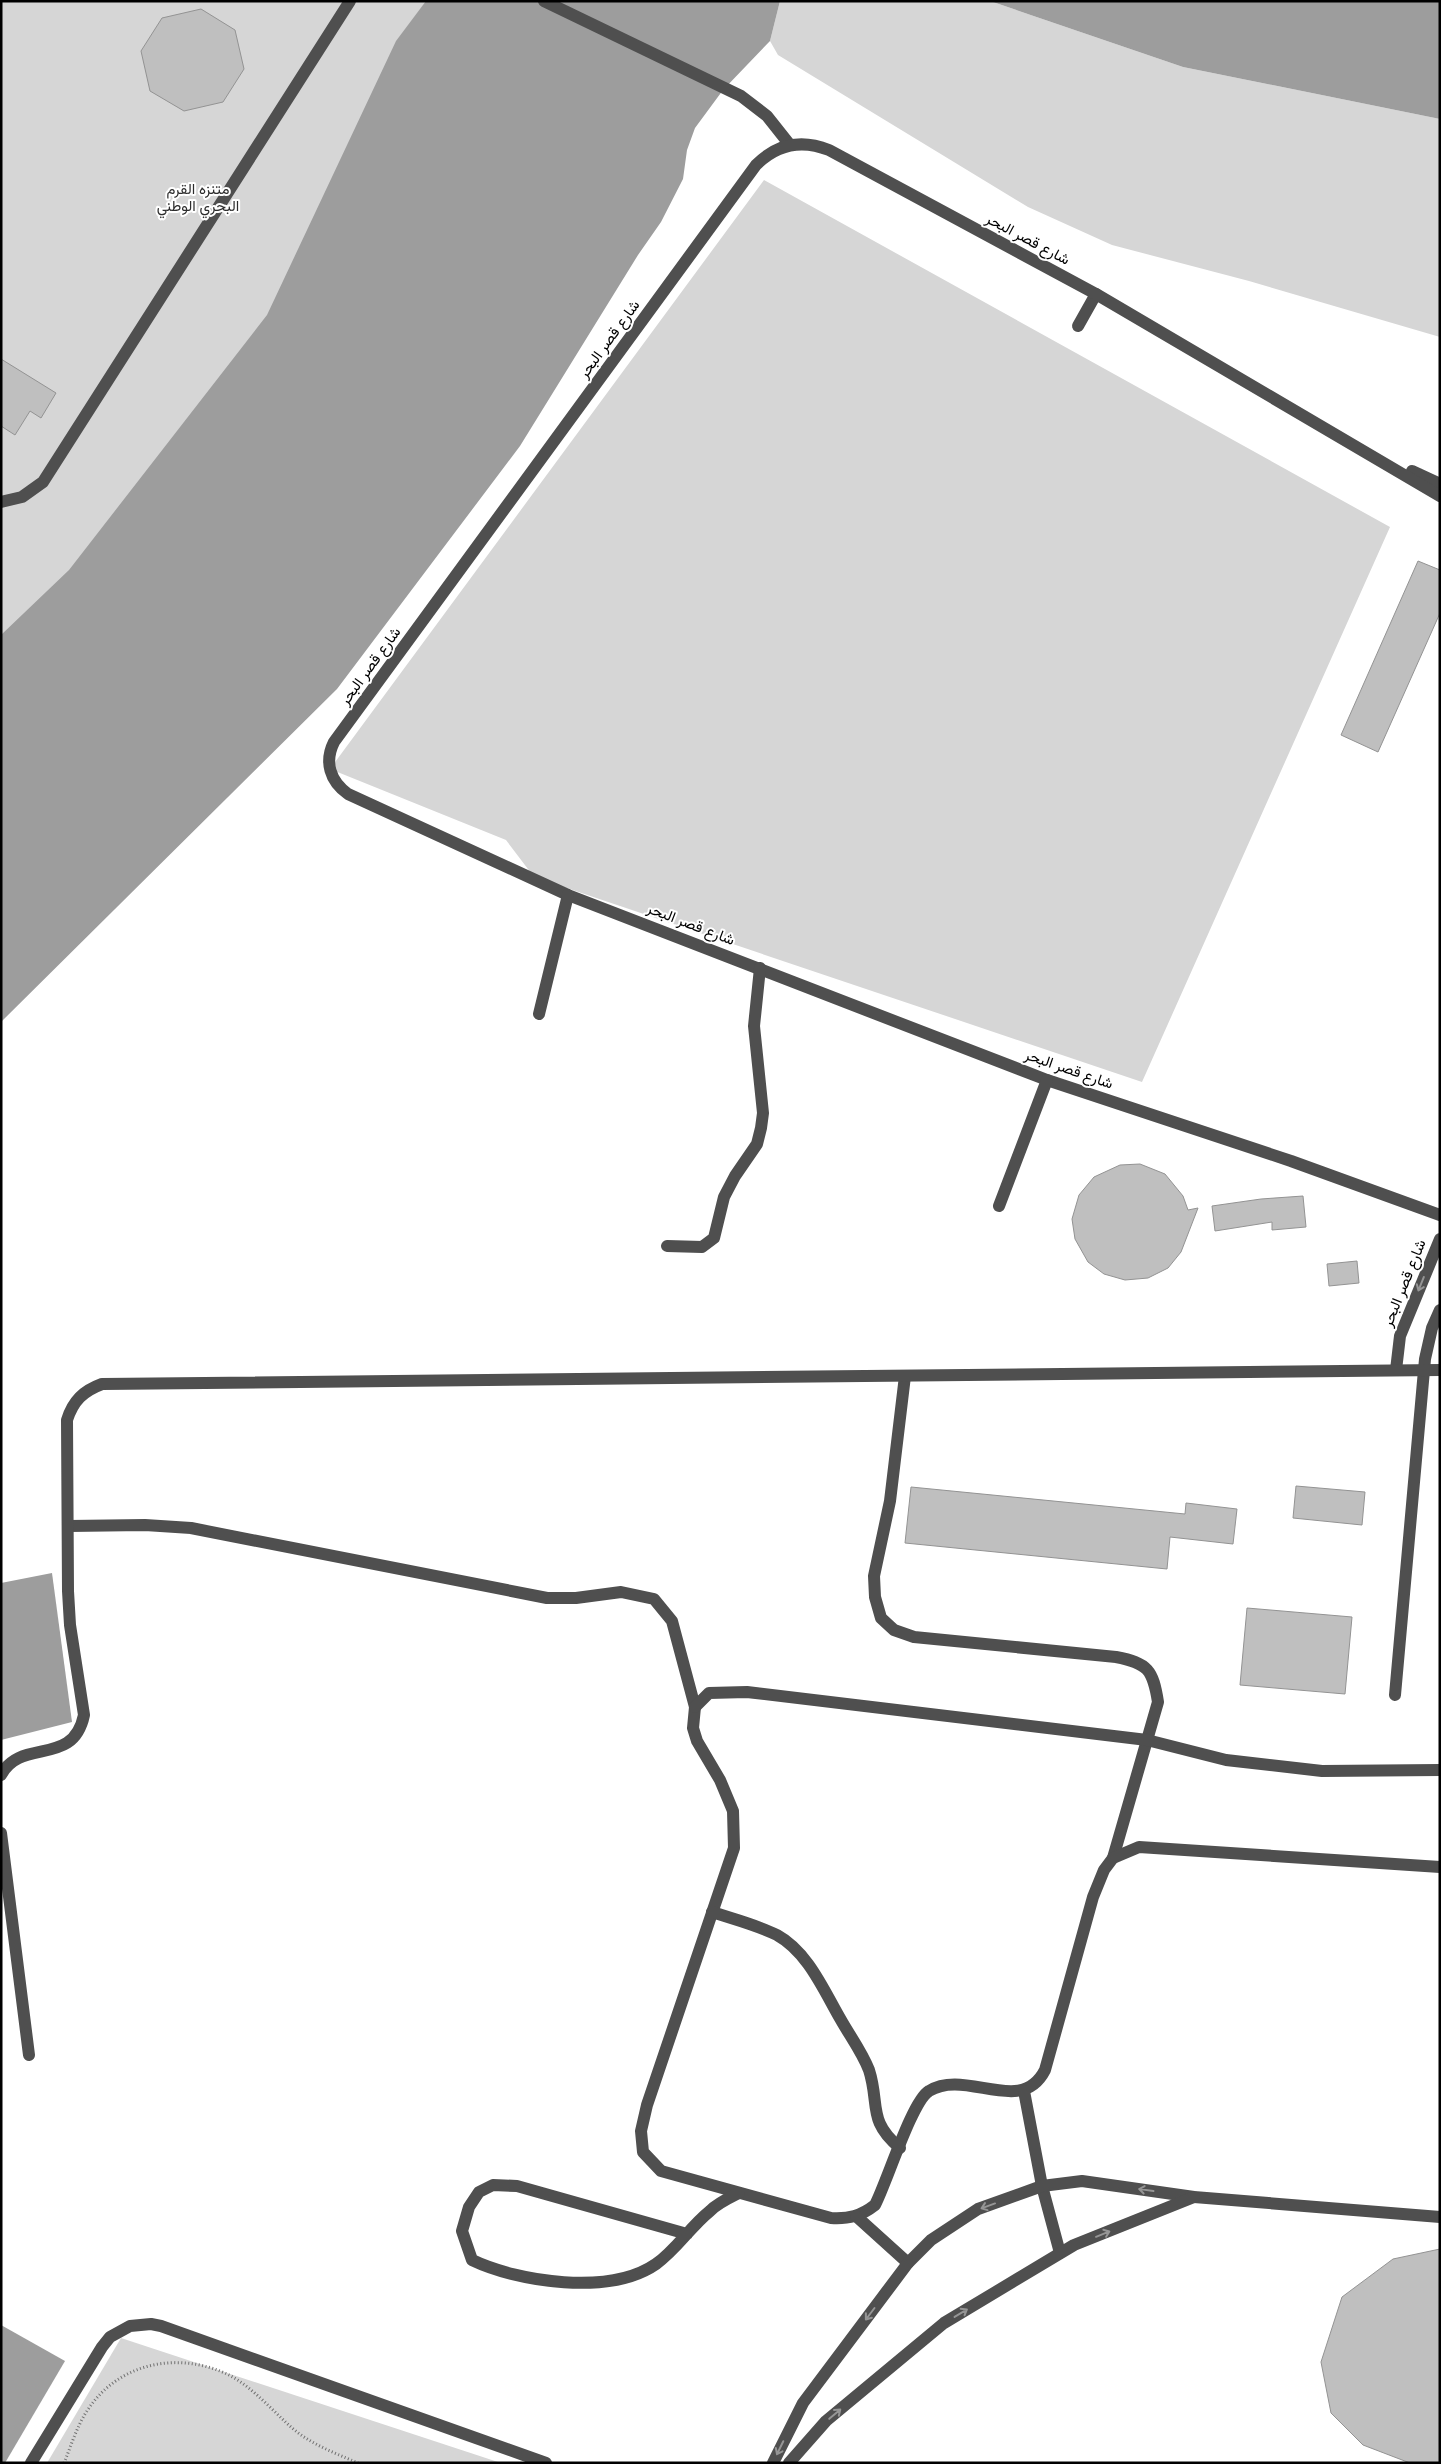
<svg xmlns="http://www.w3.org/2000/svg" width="1441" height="2464" font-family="Raleway,Vazirmatn,sans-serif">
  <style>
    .green { fill: #d6d6d6 }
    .water { fill: #9d9d9d }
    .building { fill: #bfbfbf; stroke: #939393 }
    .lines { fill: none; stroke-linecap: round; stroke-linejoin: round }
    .path { stroke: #717171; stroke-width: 3; stroke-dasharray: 1 2.5; stroke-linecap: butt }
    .minor { stroke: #4f4f4f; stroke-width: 12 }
    .oneway { stroke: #959595 }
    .labels { text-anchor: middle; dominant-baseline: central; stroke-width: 4; stroke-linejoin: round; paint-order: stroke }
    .park-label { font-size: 15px; fill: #2d2d2d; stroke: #fff }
    .street-label { font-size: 15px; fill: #000; stroke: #fff }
  </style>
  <rect width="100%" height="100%" fill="#fff"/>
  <g class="green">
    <path d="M1,1H519L1,702Z"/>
    <path d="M780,1H990L1183,67L1440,119V337L1249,281L1112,245L1028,207L778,55L770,41Z"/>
    <path d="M764,180L1390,527L1142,1082L534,877L506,840L330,769Z"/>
    <path d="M121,2338L501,2463H47Z"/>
  </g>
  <g class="water">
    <path d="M426,1H780L770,41L723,90L695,128L687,150L683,179L661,222L638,255L520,446L337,689L1,1022V635L69,570L267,315L396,41Z"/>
    <path d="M990,1H1440V119L1183,67Z"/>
    <path d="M52,1573L72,1722L1,1740V1583Z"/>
    <path d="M1,2325L65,2361L5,2463H1Z"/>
  </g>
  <g class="building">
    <path d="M201,9L235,30L244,69L223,102L184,111L150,91L141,51L162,18Z"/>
    <path d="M1,359L56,393L41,418L30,411L15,435L1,426Z"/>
    <path d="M1418,561L1440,570V613L1378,752L1341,735Z"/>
    <path d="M1140,1164L1165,1174L1183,1196L1188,1210L1198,1208L1181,1252L1168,1268L1148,1278L1125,1280L1104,1274L1088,1262L1075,1239L1072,1219L1079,1195L1094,1177L1120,1165Z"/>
    <path d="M1303,1196L1306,1227L1272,1230V1222L1215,1231L1212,1206L1261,1199Z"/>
    <path d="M1357,1261L1359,1283L1329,1286L1327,1264Z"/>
    <path d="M1296,1486L1365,1492L1362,1525L1293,1518Z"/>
    <path d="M911,1487L1185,1514L1186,1503L1237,1509L1233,1544L1170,1537L1167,1569L905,1543Z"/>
    <path d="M1247,1608L1352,1617L1345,1694L1240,1685Z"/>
    <path d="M1440,2249V2463H1410L1363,2445L1331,2413L1321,2362L1342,2297L1393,2259Z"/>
  </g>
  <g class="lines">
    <path class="path" d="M64,2463C71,2446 77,2426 87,2411C118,2362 180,2350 231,2376C254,2389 272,2410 291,2427C310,2444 335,2453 358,2463"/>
    <g class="minor">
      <path d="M544,1L741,96L767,116L790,145"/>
      <path d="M1078,326L1096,294"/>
      <path d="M1412,471L1440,484"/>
      <path d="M1440,496L1096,294L829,150C801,139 777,144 756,165L334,742C324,762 330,781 348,794L568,895L1047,1080L1291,1161L1440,1215"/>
      <path d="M1,502L22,497L43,482L350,1"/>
      <path d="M539,1014L568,895"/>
      <path d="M999,1206L1047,1080"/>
      <path d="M667,1246L702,1247L714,1238L724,1197L735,1176L757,1144L761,1128L763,1113L754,1026L760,968"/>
      <path d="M1396,1370L1400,1336L1440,1239"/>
      <path d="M905,1376L890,1501L874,1576L875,1597L881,1618L894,1630L914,1637L1116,1657C1148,1663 1153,1670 1158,1702L1113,1858"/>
      <path d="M69,1526L145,1525L191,1528L547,1598H576L621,1592L654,1599L672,1621L695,1707L693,1728L697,1741L720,1780L733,1811L734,1848L647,2105L641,2131L643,2152L661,2171L831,2218C849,2219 861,2216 875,2205C887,2182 912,2101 929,2091C966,2068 1021,2117 1045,2070L1093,1897L1104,1870L1113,1858L1139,1847L1440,1867"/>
      <path d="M1395,1695L1425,1359L1432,1328L1440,1310"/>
      <path d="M695,1707L709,1693L747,1692L1147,1740L1226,1760L1322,1771L1440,1770"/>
      <path d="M1,1775C21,1737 73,1768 84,1715L70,1625L68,1591L67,1420C73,1401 83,1391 102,1384L1440,1370"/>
      <path d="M1,1833L29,2055"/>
      <path d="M712,1912C733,1919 757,1925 777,1935C808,1952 824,1991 841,2020C850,2036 862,2052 869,2070C880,2104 867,2121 900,2148"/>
      <path d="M1024,2091L1042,2186L1060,2253"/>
      <path d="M856,2216L908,2263"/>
      <path d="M687,2234L517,2186L493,2185L479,2192L469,2207L462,2231L472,2260C518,2282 610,2296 656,2264C677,2249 690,2227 710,2211C718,2203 729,2198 739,2193"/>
      <path d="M31,2463L102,2347L110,2337L130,2326L151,2324L161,2326L546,2463"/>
      <path d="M773,2463L803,2403L908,2263L931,2240L978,2209L1042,2186L1082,2181L1194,2197L1440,2217"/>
      <path d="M789,2463L826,2421L944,2323L1074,2245L1194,2197"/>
    </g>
  </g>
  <defs><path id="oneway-shaft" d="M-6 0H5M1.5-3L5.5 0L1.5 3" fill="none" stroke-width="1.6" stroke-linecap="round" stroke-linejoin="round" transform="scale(1.25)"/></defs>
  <g class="oneway">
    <use href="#oneway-shaft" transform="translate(1421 1284) rotate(112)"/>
    <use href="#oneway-shaft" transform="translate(1146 2190) rotate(-172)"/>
    <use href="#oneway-shaft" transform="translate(988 2206) rotate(160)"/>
    <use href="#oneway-shaft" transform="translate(1103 2234) rotate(-22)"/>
    <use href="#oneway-shaft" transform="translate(961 2313) rotate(-31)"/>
    <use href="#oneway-shaft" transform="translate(870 2314) rotate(127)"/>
    <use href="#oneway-shaft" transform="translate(835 2414) rotate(-40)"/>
    <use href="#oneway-shaft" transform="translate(780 2448) rotate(116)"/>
  </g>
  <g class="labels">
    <g class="park-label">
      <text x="198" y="189">متنزه القرم<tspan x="198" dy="17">البحري الوطني</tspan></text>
    </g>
    <g class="street-label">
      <text transform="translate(1028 239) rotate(28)">شارع قصر البحر</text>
      <text transform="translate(609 339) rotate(-54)">شارع قصر البحر</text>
      <text transform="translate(370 666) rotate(-54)">شارع قصر البحر</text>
      <text transform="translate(691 924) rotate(21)">شارع قصر البحر</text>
      <text transform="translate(1069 1069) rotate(19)">شارع قصر البحر</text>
      <text transform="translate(1404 1283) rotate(-68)">شارع قصر البحر</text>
    </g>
  </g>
  <rect width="1441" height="2464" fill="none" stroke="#000000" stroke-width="5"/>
</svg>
